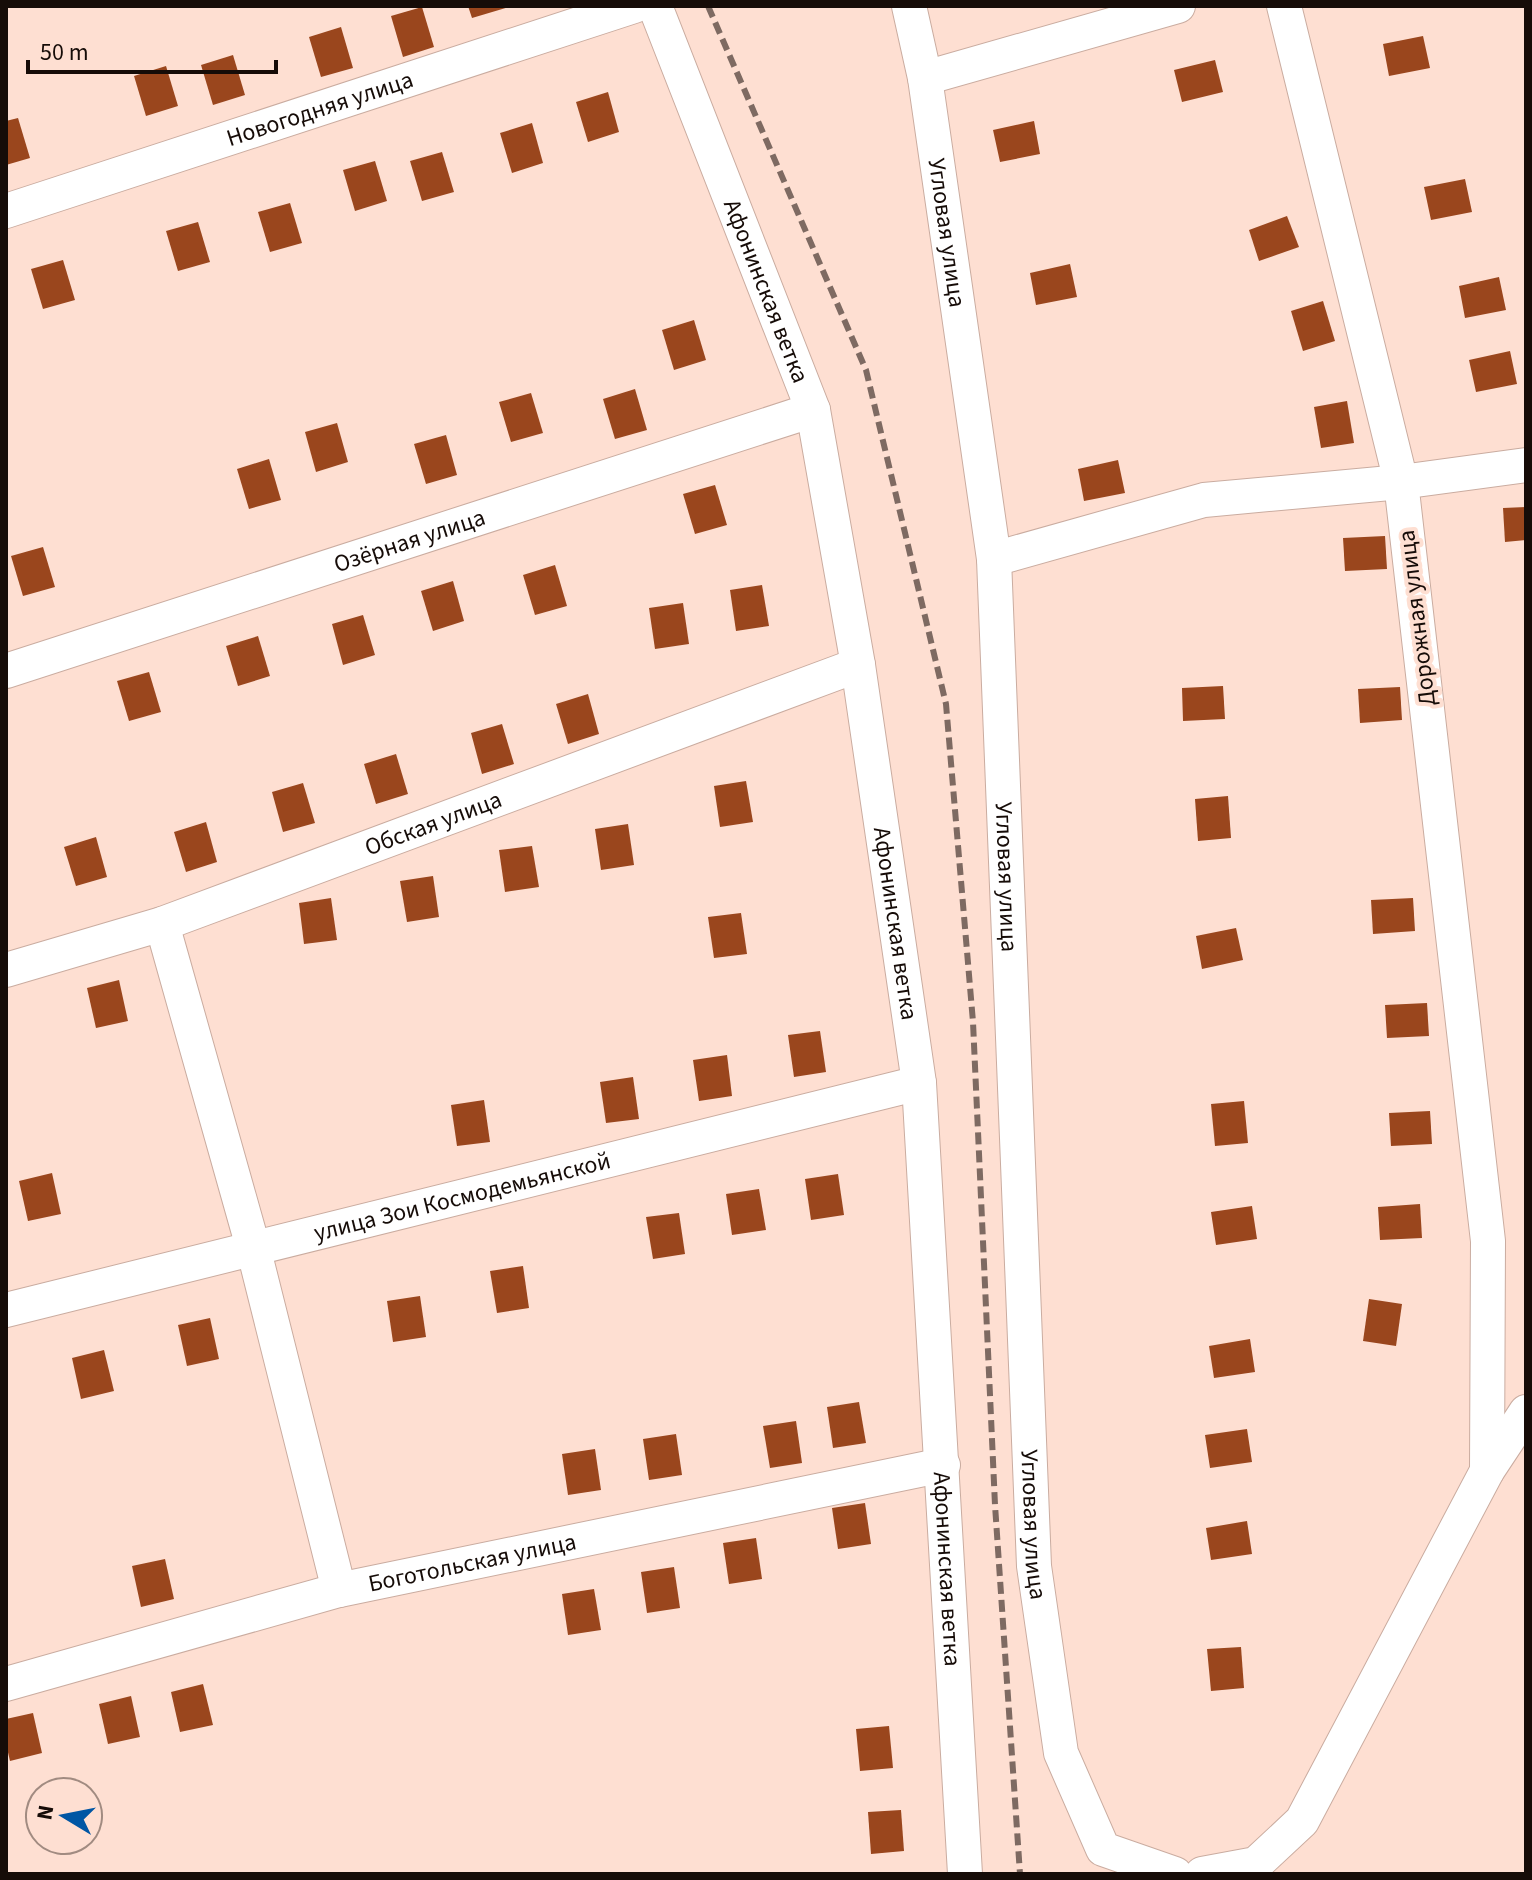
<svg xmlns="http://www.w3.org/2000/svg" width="1532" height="1880" font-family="'Source Sans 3',sans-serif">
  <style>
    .building { fill: #9a461d }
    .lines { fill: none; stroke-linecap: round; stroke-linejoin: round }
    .minor-casing { stroke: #caaca0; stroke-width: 36 }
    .minor { stroke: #fff; stroke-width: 34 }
    .rail { stroke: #7e6a62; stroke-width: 6; stroke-dasharray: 12 6; stroke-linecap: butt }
    .labels { text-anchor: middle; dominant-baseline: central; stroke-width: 8; stroke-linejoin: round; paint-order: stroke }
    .street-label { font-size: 24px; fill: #160c08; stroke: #fedfd2 }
  </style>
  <rect width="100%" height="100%" fill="#fedfd2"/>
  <g class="building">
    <path d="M468,6H509V7L472,18Z"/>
    <path d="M422,7L434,47L403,57L391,16Z"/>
    <path d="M341,27L353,68L321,77L309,37Z"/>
    <path d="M1423,36L1430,68L1389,76L1383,44Z"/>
    <path d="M233,55L245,95L213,105L201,65Z"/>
    <path d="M1215,60L1223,92L1182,102L1174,70Z"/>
    <path d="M166,66L178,106L146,116L134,76Z"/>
    <path d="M608,92L619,132L588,142L576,102Z"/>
    <path d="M18,118L30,158L6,165V121Z"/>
    <path d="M1034,121L1040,154L1000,162L993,130Z"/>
    <path d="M532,123L543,163L512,173L500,133Z"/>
    <path d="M442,152L454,192L422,201L410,161Z"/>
    <path d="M375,161L387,201L355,211L343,170Z"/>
    <path d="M1465,179L1472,212L1431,220L1424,187Z"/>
    <path d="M290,203L302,243L270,252L258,212Z"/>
    <path d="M1287,216L1299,247L1259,261L1249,230Z"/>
    <path d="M198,222L210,262L178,271L166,231Z"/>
    <path d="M63,260L75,300L43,309L31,269Z"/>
    <path d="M1070,264L1077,297L1036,305L1030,273Z"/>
    <path d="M1499,277L1506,310L1465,318L1459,286Z"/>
    <path d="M1323,301L1335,341L1303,351L1291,311Z"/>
    <path d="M694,320L706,360L674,370L662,330Z"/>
    <path d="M1510,351L1517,384L1476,392L1469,360Z"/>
    <path d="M635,389L647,430L615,439L603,399Z"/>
    <path d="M531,393L543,433L511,442L499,402Z"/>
    <path d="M1347,401L1354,443L1321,448L1314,407Z"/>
    <path d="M337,423L348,462L316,472L305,432Z"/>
    <path d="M446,435L457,475L426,484L414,444Z"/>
    <path d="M269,459L281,500L249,509L237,469Z"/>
    <path d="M1118,460L1125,493L1084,501L1078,469Z"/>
    <path d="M715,485L727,525L695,534L683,494Z"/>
    <path d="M1526,507V540L1505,542L1503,508Z"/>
    <path d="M1385,536L1387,569L1345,571L1343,538Z"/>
    <path d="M43,547L55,587L23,596L11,556Z"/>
    <path d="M555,565L567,606L535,615L523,575Z"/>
    <path d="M453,581L464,621L433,631L421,591Z"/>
    <path d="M762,585L769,626L736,631L730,590Z"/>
    <path d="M683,603L689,644L655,649L649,608Z"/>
    <path d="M363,615L375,655L343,665L332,624Z"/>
    <path d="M258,636L270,676L238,686L226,646Z"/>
    <path d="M149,672L161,712L129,721L117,681Z"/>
    <path d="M1223,686L1225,719L1183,721L1182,688Z"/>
    <path d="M1400,687L1402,720L1360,723L1358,689Z"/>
    <path d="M588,694L599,734L568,744L556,704Z"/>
    <path d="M502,724L514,764L482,774L471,733Z"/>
    <path d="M396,754L408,794L376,804L364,764Z"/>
    <path d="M746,781L753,822L720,827L714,786Z"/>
    <path d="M303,783L315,823L283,832L272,792Z"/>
    <path d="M1228,796L1231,838L1198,841L1195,799Z"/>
    <path d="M206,822L217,862L186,872L174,832Z"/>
    <path d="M628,824L634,865L601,870L595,829Z"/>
    <path d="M96,837L107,877L76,886L64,847Z"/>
    <path d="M532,846L539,887L505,892L499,850Z"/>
    <path d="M433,876L439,917L407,922L400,881Z"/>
    <path d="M331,898L337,940L304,944L299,903Z"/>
    <path d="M1413,898L1415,931L1373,934L1371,900Z"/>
    <path d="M741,913L747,954L714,958L708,917Z"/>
    <path d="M1236,928L1243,960L1202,969L1196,936Z"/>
    <path d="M119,980L128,1021L96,1028L87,988Z"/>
    <path d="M1427,1003L1429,1036L1387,1038L1385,1005Z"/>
    <path d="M820,1031L826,1072L794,1077L788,1035Z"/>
    <path d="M727,1055L732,1096L699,1101L693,1060Z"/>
    <path d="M633,1077L639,1119L606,1123L600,1082Z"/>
    <path d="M484,1100L490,1142L457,1146L451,1105Z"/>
    <path d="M1244,1101L1248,1143L1215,1146L1211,1104Z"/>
    <path d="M1430,1111L1432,1144L1391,1146L1389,1113Z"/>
    <path d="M52,1173L61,1214L28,1221L19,1181Z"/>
    <path d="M838,1174L844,1215L811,1220L805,1179Z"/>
    <path d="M759,1189L766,1230L732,1235L726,1194Z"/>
    <path d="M1420,1204L1422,1238L1380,1240L1378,1207Z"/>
    <path d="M1252,1206L1257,1239L1216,1245L1211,1212Z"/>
    <path d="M679,1213L685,1254L653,1259L646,1217Z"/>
    <path d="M523,1266L529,1308L497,1313L490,1271Z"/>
    <path d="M420,1296L426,1337L393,1342L387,1301Z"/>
    <path d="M1369,1299L1402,1304L1396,1346L1363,1341Z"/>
    <path d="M210,1318L219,1359L187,1366L178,1325Z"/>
    <path d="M1250,1339L1255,1372L1214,1378L1209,1346Z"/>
    <path d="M104,1350L114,1391L81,1399L72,1358Z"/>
    <path d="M859,1402L866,1443L833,1448L827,1407Z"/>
    <path d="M796,1421L802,1463L770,1468L763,1426Z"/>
    <path d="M1247,1429L1252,1462L1210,1468L1205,1435Z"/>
    <path d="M676,1434L682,1475L649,1480L643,1439Z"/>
    <path d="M595,1449L601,1490L568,1495L562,1454Z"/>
    <path d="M865,1503L871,1544L838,1549L832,1508Z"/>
    <path d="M1247,1521L1252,1554L1211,1560L1206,1528Z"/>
    <path d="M756,1538L762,1579L729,1584L723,1543Z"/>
    <path d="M165,1559L174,1599L141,1607L132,1566Z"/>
    <path d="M674,1567L680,1608L647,1613L641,1572Z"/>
    <path d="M594,1589L601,1630L568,1635L562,1594Z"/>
    <path d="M1241,1647L1244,1688L1211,1691L1207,1649Z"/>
    <path d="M203,1684L213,1725L180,1732L171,1692Z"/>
    <path d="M131,1696L140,1737L108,1744L99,1704Z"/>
    <path d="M33,1713L42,1753L10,1761L6,1744V1719Z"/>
    <path d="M889,1726L893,1768L860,1771L856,1729Z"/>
    <path d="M901,1810L904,1851L871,1854L868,1812Z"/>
  </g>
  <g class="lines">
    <defs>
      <g id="minor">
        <path id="s1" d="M655,6L813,410L858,665L919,1083L965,1874"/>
        <path id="s2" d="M909,6L925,78L994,559L1034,1566L1061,1753L1103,1849L1175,1874"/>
        <path d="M925,78L1178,6"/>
        <path id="s3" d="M6,211L634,6"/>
        <path d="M994,559L1204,500L1401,482L1526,465"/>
        <path id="s4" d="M6,671L813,410"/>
        <path d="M162,924L253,1247L339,1590"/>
        <path id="s5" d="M6,970L162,924L858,665"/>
        <path id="s6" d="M6,1310L919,1083"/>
        <path d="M1487,1471L1526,1412"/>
        <path id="s7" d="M6,1684L339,1590L943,1465"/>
        <path d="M1202,1874L1256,1864L1302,1821L1487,1471L1488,1241L1401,482L1284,6"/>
      </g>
    </defs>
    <use href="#minor" class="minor-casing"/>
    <use href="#minor" class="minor"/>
    <path class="rail" d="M708,6L866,370L946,704L973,1022L995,1505L1020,1874"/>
  </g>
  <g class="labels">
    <g class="street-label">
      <text stroke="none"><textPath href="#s3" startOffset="330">Новогодняя улица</textPath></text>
      <text stroke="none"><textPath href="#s2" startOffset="230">Угловая улица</textPath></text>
      <text stroke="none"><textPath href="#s1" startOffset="306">Афонинская ветка</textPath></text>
      <text stroke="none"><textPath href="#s4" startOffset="424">Озёрная улица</textPath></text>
      <text transform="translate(1417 618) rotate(-97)">Дорожная улица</text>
      <text stroke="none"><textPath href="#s5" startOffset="452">Обская улица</textPath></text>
      <text stroke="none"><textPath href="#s2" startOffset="878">Угловая улица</textPath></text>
      <text stroke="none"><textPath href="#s1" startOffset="954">Афонинская ветка</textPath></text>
      <text stroke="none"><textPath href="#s6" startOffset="470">улица Зои Космодемьянской</textPath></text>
      <text stroke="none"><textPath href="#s2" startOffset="1526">Угловая улица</textPath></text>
      <text stroke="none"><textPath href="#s7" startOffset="482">Боготольская улица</textPath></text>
      <text stroke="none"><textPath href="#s1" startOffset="1602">Афонинская ветка</textPath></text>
    </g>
  </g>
  <rect width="1532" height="1880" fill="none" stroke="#160c08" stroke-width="16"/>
  <g transform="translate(64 1816) rotate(280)"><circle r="38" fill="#fedfd2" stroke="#a18b81" stroke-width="2"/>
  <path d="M0-6L14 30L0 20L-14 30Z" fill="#0056a4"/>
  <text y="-12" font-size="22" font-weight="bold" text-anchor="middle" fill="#160c08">N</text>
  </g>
  <path d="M28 60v12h248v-12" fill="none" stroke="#160c08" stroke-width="4"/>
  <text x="40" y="60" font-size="24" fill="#160c08" stroke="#fedfd2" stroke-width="6" paint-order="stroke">50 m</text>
</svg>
